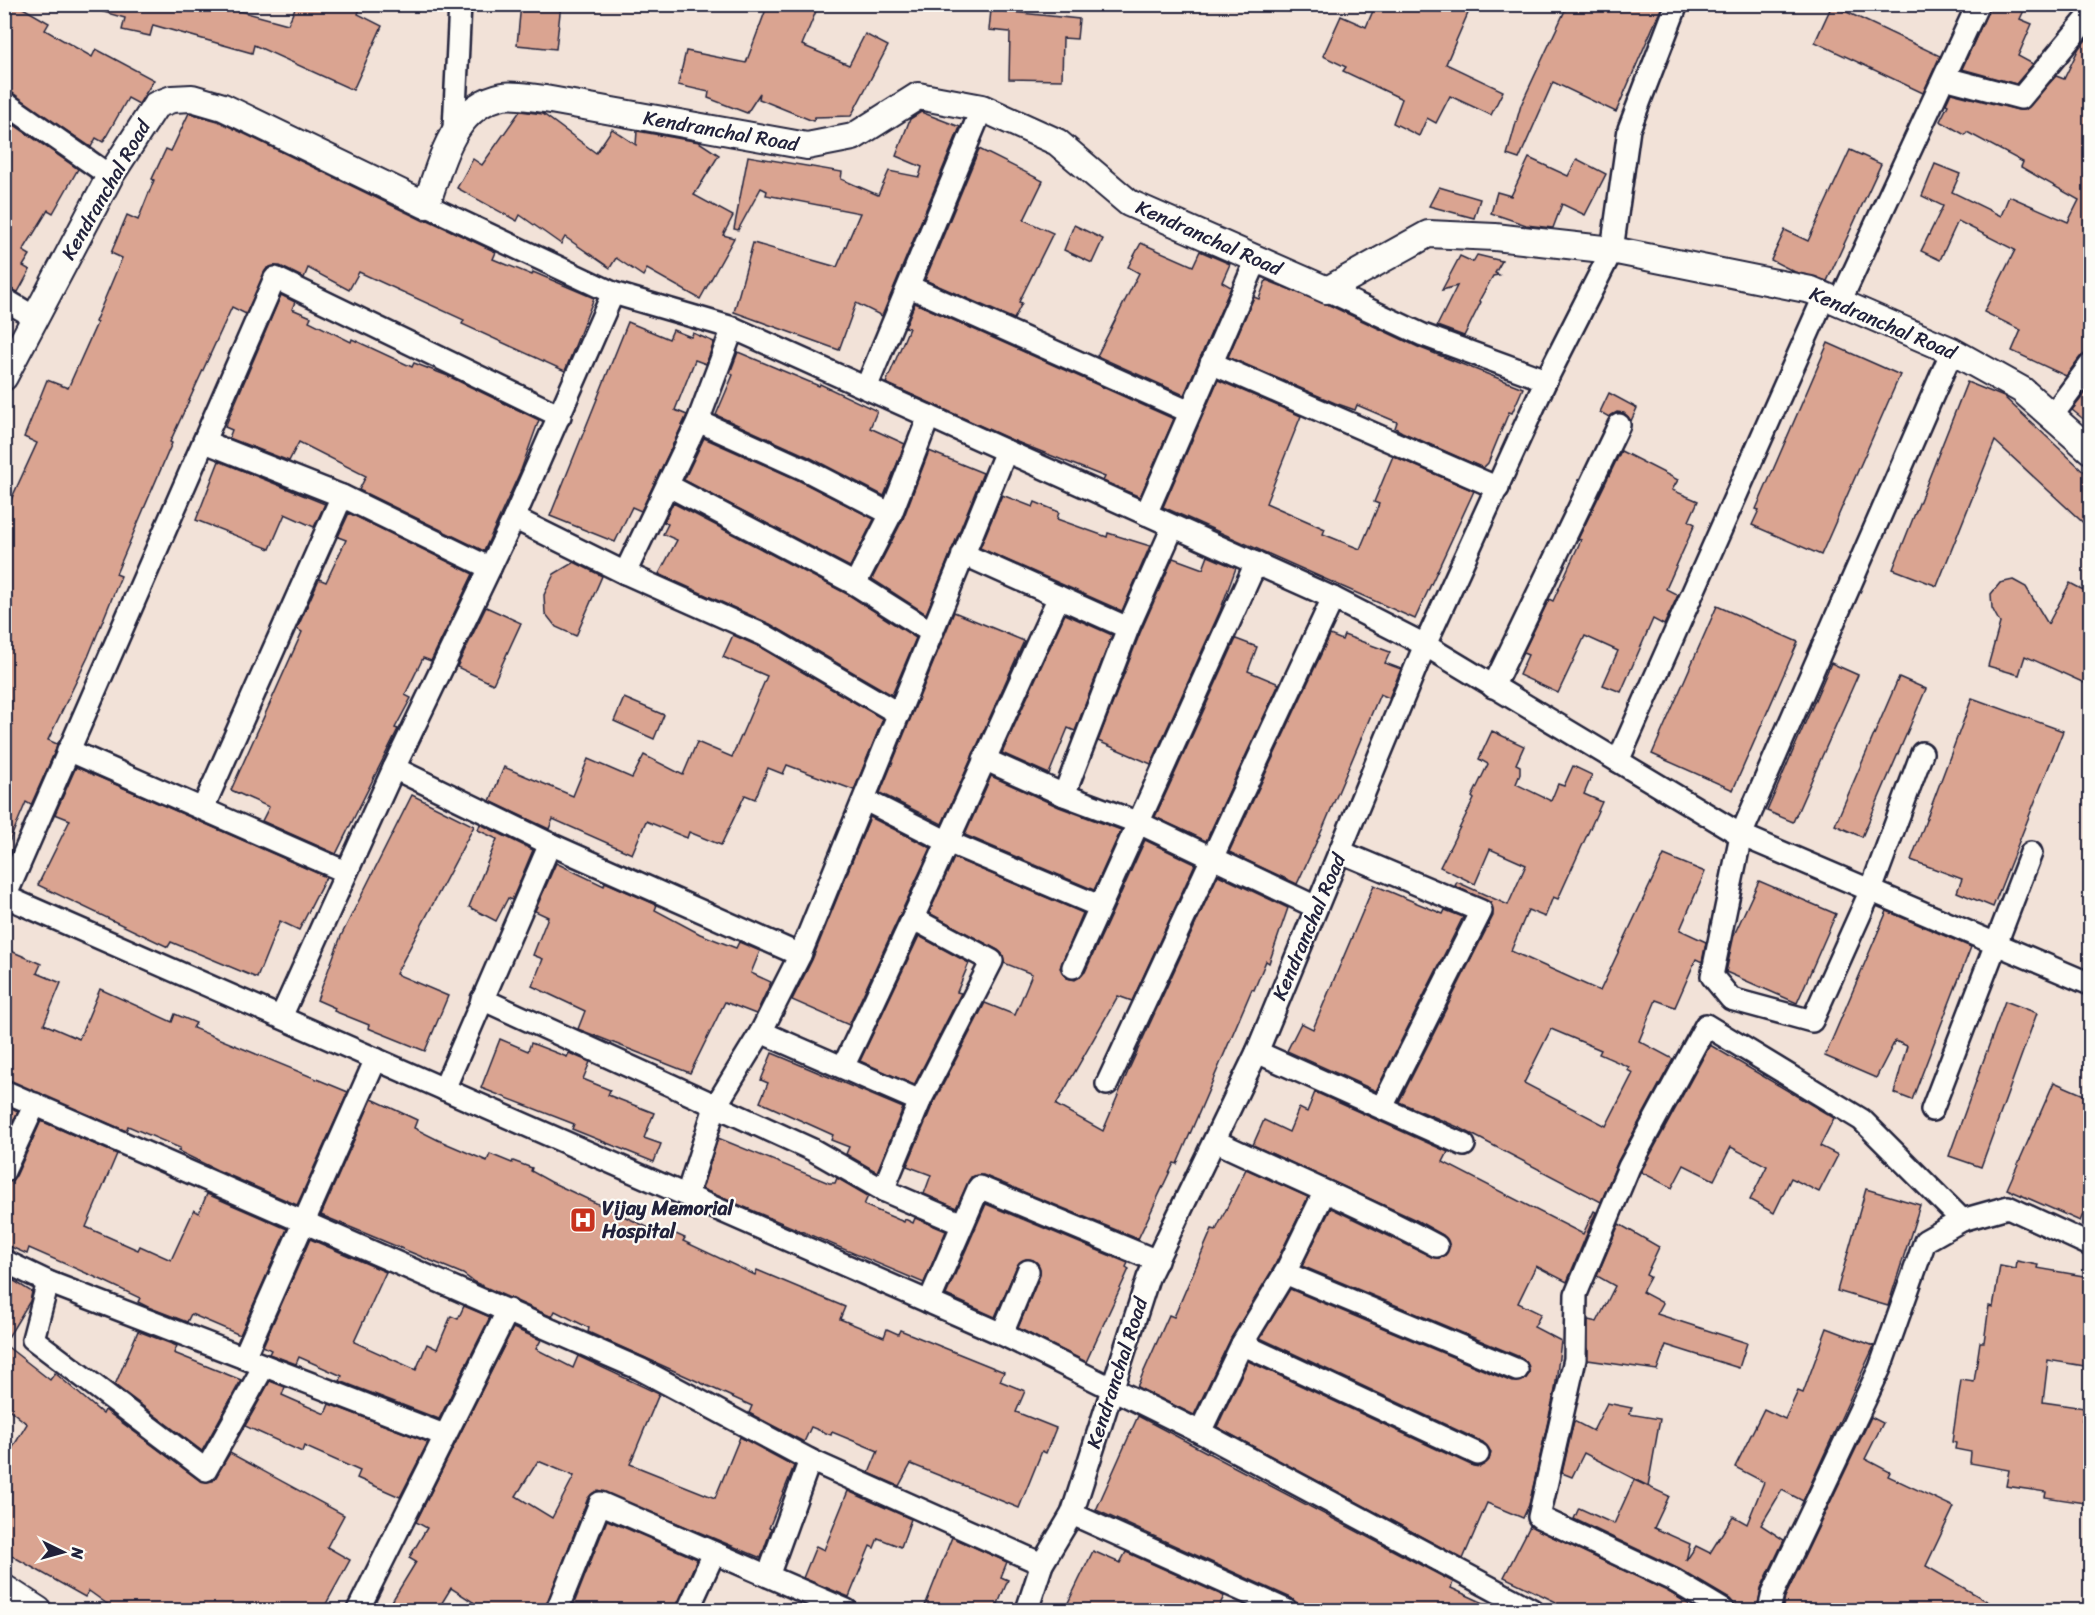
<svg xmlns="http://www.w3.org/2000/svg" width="2095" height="1615" font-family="Sriracha,sans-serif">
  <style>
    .building { fill: #daa491; stroke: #22223b; stroke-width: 1.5; fill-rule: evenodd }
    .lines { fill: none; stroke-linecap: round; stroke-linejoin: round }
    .minor-casing { stroke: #22223b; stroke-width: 26 }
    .tertiary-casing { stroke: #22223b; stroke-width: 30 }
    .minor { stroke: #fdfcf7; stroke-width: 21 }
    .tertiary { stroke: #fdfcf7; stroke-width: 26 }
    .labels { text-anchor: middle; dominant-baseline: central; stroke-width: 4.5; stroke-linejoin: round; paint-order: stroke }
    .street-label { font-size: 20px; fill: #22223b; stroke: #fdfcf7 }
    .poi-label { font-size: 20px; font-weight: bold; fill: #22223b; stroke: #fdfcf7; text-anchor: start }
  </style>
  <rect width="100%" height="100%" fill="#f2e2d8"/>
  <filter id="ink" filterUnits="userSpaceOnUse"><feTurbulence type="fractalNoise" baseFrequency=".0167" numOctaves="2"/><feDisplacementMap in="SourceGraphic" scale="12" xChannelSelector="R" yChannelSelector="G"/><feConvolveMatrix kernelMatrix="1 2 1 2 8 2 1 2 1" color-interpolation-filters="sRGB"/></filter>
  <g filter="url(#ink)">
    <g class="building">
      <path d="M4,4H16L49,23L45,30L92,57L96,49L154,80L139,104L128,98L103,142L96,138L91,147L4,89Z"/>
      <path d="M100,4H213L288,24L297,4H362L358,14L382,26L353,90L254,45L252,53L153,25L150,36L122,30L125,18L100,11Z"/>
      <path d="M521,4H561L556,49L517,45Z"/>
      <path d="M768,4H819L802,45L849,65L865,34L888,46L851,116L815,117L813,121L759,99L760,93L747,113L708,98L709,92L678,85L686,51L746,63Z"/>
      <path d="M1376,4H1472L1446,64L1503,91L1491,115L1450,96L1436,123L1427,118L1419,136L1393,123L1402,99L1343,71L1346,67L1323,56L1341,16L1366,27Z"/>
      <path d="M1568,4H1663L1616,112L1553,82L1519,159L1507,155L1521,105Z"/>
      <path d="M1991,4H2027L2020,19L2032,24L2018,56L2033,64L2016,84L1962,69Z"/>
      <path d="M1832,5L1940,56L1923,93L1815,42Z"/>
      <path d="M991,10L1079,19L1077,39L1063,38L1062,80L1009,79L1010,32L989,30Z"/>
      <path d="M2091,34V352L2080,357L2066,376L2012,351L2021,330L1984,312L2015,250L1958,221L1940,260L1921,251L1943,206L1922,196L1935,164L1960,174L1952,192L2001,216L2009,196L2068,222L2079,200L2021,167L2023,162L1967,132L1965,135L1940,121L1948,105L1946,104L1951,93L2018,110H2025L2056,76L2064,79L2079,48Z"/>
      <path d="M520,111L543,114L596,153L612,129L636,145L637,131L699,142L719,155L694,195L733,216L723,235L734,238L700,299L647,269L643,276L616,258L610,268L565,237L561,244L520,215L517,221L457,188L473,159L482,165Z"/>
      <path d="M921,112L960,127L882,316L856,303L839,350L734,312L753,243L837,267L860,213L766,195L767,191L761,188L738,230L734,229L748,156L842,172L841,179L878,195L889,171L919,177L922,167L896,156L910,119Z"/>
      <path d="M189,113L218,121L424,221L428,220L496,252L493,259L532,275L533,272L594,298L565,371L462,324L464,320L359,272L349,290L308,268L304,278L280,266L267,268L246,314L232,307L170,442L172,443L116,574L121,576L88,657L48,740L57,744L56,749L31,805L26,802L4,854V515L37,443L24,437L47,380L68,388L97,323L95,322L122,258L111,253L127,215L138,220L154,180L152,179L166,149L171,151Z"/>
      <path d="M4,118L78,169L53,213L48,210L23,251L30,255L23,266L30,270L18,292L4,286Z"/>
      <path d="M979,149L1043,181L1024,220L1053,233L1019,302L1022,303L1014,319L925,280Z"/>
      <path d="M1850,150L1881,164L1827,281L1795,272L1771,260L1785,230L1808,241Z"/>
      <path d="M1529,158L1568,176L1577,159L1606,174L1585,215L1562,204L1553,228L1526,225L1491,213L1497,192L1511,196Z"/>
      <path d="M1439,187L1480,199L1474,218L1429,206Z"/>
      <path d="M1074,225L1103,239L1092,263L1064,250Z"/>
      <path d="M1141,243L1193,266L1200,251L1230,264L1222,282L1231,287L1184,395L1097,356L1139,273L1128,267Z"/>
      <path d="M1477,255L1502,261L1495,273L1499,275L1493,276L1479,301L1481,302L1464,336L1437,326L1457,286L1442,290L1460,256L1473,262Z"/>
      <path d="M1266,280L1329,305L1418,347L1523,388L1512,413L1509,412L1488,463L1483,468L1402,432L1395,428L1397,422L1357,405L1355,410L1335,403L1228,357L1254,297L1259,299Z"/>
      <path d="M281,295L295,302L292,309L311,317L309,321L351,342L352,339L412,367L414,363L448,376L539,420L521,470L484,551L359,490L366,476L299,442L289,461L229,438L232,430L225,427Z"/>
      <path d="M915,303L1174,419L1140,497L1103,481L1105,477L1012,440L886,383L909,328L905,327Z"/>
      <path d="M628,322L669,339L673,330L691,337L693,333L714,342L706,364L695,360L675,410L687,415L641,511L632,507L615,542L550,516Z"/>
      <path d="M1828,343L1900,375L1821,555L1752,525L1759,510L1756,509Z"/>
      <path d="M738,352L819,386L820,384L877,411L870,428L905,444L884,496L809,457L716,415L733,375L730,373Z"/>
      <path d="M1218,380L1301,416L1266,503L1325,529L1323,534L1360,549L1379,504L1374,502L1393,456L1474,491L1415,619L1163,507Z"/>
      <path d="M1967,382L2004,397L2091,478V530L1995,441L1937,586L1893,569Z"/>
      <path d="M2091,386V425L2072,410Z"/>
      <path d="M1609,393L1637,408L1631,421L1624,413L1617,412L1609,417L1600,412Z"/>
      <path d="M704,438L798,480L874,519L850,567L684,480Z"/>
      <path d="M929,451L983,473L926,614L872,579L903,519Z"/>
      <path d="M1621,451L1678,480L1672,490L1698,501L1689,521L1695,524L1666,589L1678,595L1664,625L1653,619L1621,692L1603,685L1618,651L1585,636L1558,693L1519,675L1528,655L1523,653L1549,599L1553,601L1564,577L1581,540L1578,539Z"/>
      <path d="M219,461L325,504L314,527L285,514L270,549L196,520Z"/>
      <path d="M1002,495L1033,507L1035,502L1059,512L1057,519L1107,537L1108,533L1150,546L1122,611L980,548Z"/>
      <path d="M673,503L849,595L916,638L892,695L770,624L659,574L677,540L663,534L668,524L664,522Z"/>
      <path d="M349,513L473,574L431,661L423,658L405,695L411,698L395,728L398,729L336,854L262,821L269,807L231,790L302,632L297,629L319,579L326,582L346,540L338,537Z"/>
      <path d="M1208,556L1236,568L1220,611L1151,764L1098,741L1140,633L1173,558L1203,569Z"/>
      <path d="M574,562L602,576L576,636L556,627L545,613L544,595L554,574Z"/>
      <path d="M2013,580L2026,587L2048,624L2070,583L2091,594V686L2025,656L2019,675L1988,666L2000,623L1992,608L1991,594L2000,583Z"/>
      <path d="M1717,606L1798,642L1733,790L1652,754Z"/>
      <path d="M486,607L521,623L493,684L457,667Z"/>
      <path d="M954,612L1024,641L942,824L880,793Z"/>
      <path d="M1065,614L1112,635L1075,731L1068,728L1049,774L1002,753Z"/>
      <path d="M733,635L758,646L883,719L854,790L787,765L783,774L768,768L755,799L745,795L721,845L689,832L687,838L646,821L632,854L553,819L549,829L490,801L504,767L573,796L588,759L632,778L644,755L683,775L697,742L732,757L767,676L723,657Z"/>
      <path d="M1330,635L1342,640L1344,635L1390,652L1385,663L1401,669L1389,698L1380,694L1323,828L1297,884L1229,852Z"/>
      <path d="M1236,639L1257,647L1248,671L1279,684L1206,841L1155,817Z"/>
      <path d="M1831,663L1858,675L1793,822L1767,811Z"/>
      <path d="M1899,677L1926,689L1862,837L1835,825Z"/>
      <path d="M624,698L664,715L654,739L614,721Z"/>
      <path d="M1972,698L2063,731L1993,907L1957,892L1962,879L1911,860Z"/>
      <path d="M1492,731L1524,746L1516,764L1520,766V774L1516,784L1551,801L1558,784L1564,786L1573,766L1592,775L1584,794L1602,802L1558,899L1553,897L1545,917L1528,910L1511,951L1600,991L1664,855L1705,872L1680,930L1706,942L1702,962L1696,959L1675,1007L1656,1000L1639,1041L1673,1059L1618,1161L1601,1202L1460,1128L1399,1102L1493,916L1491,903L1455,886L1457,882L1508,905L1526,865L1490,849L1475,884L1440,867L1474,799L1472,797L1488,764L1479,759ZM1551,1029L1601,1050L1599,1054L1629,1067L1627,1070L1633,1073L1606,1126L1524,1083Z"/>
      <path d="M76,767L326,877L299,930L280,921L257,978L171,942L168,947L38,885L70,820L55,814Z"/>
      <path d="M991,776L1059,807L1121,830L1094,890L965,835Z"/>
      <path d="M412,795L474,826L396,974L448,996L425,1051L368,1028L369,1025L334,1011L335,1008L317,1000L341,936Z"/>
      <path d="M870,817L931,848L849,1025L792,1000L812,960Z"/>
      <path d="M480,824L533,850L512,900L508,898L496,921L469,907L497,839L478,830Z"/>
      <path d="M1145,840L1195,864L1132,1001L1118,996L1056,1105L1103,1131L1129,1069L1218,875L1288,908L1269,963L1266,961L1254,990L1252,989L1177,1164L1174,1163L1138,1239L983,1175L971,1177L956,1208L924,1194L931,1175L907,1166L932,1106L985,1003L1015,1015L1032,974L1004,963L1003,955L998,950L929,913L954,858L1083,913L1060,968L1067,978L1075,980L1085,972Z"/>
      <path d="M556,863L604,886L605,882L657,905L655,910L700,934L736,948L739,942L760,951L751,973L771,982L756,1014L725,1002L690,1073L578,1029L585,1011L532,986L543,959L533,955L548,917L535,911Z"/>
      <path d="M1759,881L1836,914L1797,1003L1726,972L1734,935Z"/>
      <path d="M1374,885L1443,914L1445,910L1463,917L1376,1091L1287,1051L1301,1023L1313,1029Z"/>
      <path d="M1887,911L1971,947L1912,1100L1894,1093L1907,1046L1895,1041L1876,1078L1825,1056Z"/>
      <path d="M919,936L969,963L957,992L961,993L914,1085L860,1061Z"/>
      <path d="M4,948L41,964L37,973L61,983L44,1024L79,1039L100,989L172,1022L175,1014L196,1023L193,1028L348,1092L297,1205L217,1170L178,1151L180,1148L128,1126L126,1131L4,1079Z"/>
      <path d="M2005,1001L2037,1013L1981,1167L1949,1156Z"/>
      <path d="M500,1039L528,1051L531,1043L567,1057L569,1053L590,1062L583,1079L610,1090L608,1095L654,1113L644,1138L661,1144L654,1162L572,1129L574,1124L481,1088Z"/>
      <path d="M1710,1045L1834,1118L1820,1146L1838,1155L1819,1192L1791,1178L1774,1213L1750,1200L1767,1166L1731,1147L1714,1180L1684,1165L1672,1188L1641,1172Z"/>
      <path d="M772,1053L903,1108L877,1172L846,1154L849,1147L831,1140L833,1135L760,1102L768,1083L761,1080Z"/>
      <path d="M2054,1082L2091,1098V1197L2080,1221L2007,1189Z"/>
      <path d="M1315,1092L1448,1152L1443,1162L1583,1234L1594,1211L1596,1212L1567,1282L1536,1266L1518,1303L1541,1314L1534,1327L1561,1341L1555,1390L1529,1505L1523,1518L1487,1503L1463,1559L1217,1427L1248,1361L1473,1466L1480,1467L1489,1460L1491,1452L1483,1442L1260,1338L1290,1289L1512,1382L1524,1380L1529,1374L1527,1363L1522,1358L1302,1266L1331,1208L1432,1257H1443L1450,1246L1443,1235L1416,1220L1253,1145L1264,1120L1289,1132L1299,1108L1307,1112Z"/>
      <path d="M372,1099L417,1120L414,1128L438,1140L487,1161L490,1154L512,1163L513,1161L532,1168L531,1171L551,1182L664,1235L667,1230L685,1238L683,1241L755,1275L757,1270L845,1307L840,1319L884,1337L887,1329L898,1334L900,1330L1004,1372L1000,1381L1025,1391L1016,1412L1056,1428L1046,1453L1042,1451L1019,1508L911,1464L899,1486L869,1473L878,1451L832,1432L831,1435L811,1427L804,1442L749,1413L752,1406L588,1332L589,1328L555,1311L552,1317L474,1282L463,1274L321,1215Z"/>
      <path d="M4,1105L18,1111L4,1140Z"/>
      <path d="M41,1121L117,1154L86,1227L138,1250L140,1246L171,1260L194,1210L199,1213L207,1194L287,1229L240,1335L191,1314L187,1322L148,1307L138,1302L140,1298L104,1281L29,1248L27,1254L4,1244V1184L16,1176Z"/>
      <path d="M718,1138L829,1183H835L837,1178L868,1196L864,1205L904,1222L905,1219L913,1223L915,1218L946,1231L924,1283L702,1189Z"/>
      <path d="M1246,1169L1308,1197L1274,1267L1231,1338L1194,1415L1137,1387L1169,1315L1174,1317L1212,1229L1216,1230Z"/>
      <path d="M1866,1189L1920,1205L1888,1306L1837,1291Z"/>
      <path d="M986,1204L1128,1263L1126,1267L1129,1269L1086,1362L1018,1328L1040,1275V1269L1033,1260L1026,1259L1017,1266L995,1317L946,1295Z"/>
      <path d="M1619,1224L1659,1247L1646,1275L1650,1277L1642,1292L1663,1303L1657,1314L1747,1343L1739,1368L1666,1345L1657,1370L1588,1360V1320L1597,1322L1615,1286L1597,1276Z"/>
      <path d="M310,1239L386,1272L354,1342L416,1370L427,1344L437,1349L451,1316L458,1319L464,1306L490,1317L439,1419L340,1381L342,1376L299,1357L296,1364L269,1354L271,1350L263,1346Z"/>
      <path d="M2017,1261L2038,1265L2037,1268L2089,1277L2091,1367L2048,1360L2043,1402L2085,1408L2082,1420L2091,1421V1504L2045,1497L2046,1492L2006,1486L2009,1470L1970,1463L1971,1452L1955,1449L1956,1443L1952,1442L1961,1380L1974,1382L1980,1342H1984L1989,1306L1993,1307L2000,1266L2016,1269Z"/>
      <path d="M11,1279L32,1292L30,1301L4,1344V1290Z"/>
      <path d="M513,1328L541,1340L536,1349L573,1368L578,1356L659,1394L630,1464L715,1498L740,1437L794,1466L769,1528L771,1529L761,1558L598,1490L588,1498L544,1611H487L451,1588L437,1611H386L416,1562L409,1558L427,1528L416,1522ZM538,1461L574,1476L552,1518L516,1496Z"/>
      <path d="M1827,1328L1874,1346L1803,1501L1782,1490L1761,1525L1784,1540L1761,1588L1757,1611H1747L1735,1605L1730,1599L1679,1569L1574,1519L1579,1508L1614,1524L1634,1480L1669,1496L1654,1528L1690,1544L1686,1561L1696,1546L1710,1553L1733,1516L1747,1524L1764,1482L1735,1467L1764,1409L1785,1419L1798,1391L1803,1393Z"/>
      <path d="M138,1331L177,1346L174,1353L241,1380L202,1451L115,1385Z"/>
      <path d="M4,1344L50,1380L55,1373L103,1414L105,1410L199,1480L213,1481L230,1453L344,1515L327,1547L350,1560L322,1611H117L89,1591L85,1597L5,1552L4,1462L27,1424L4,1405Z"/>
      <path d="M270,1381L285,1387L282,1395L325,1414L329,1404L428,1442L400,1497L357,1478L360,1471L304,1446L302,1452L245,1426Z"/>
      <path d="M1607,1403L1632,1408L1629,1414L1660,1419L1648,1486L1584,1453L1572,1477L1562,1473L1574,1421L1593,1431Z"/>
      <path d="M1138,1416L1453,1582L1451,1588L1501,1611H1298L1297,1603L1291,1598L1096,1510Z"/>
      <path d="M1871,1417L1883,1423L1865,1459L1890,1472L1888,1476L1954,1507L1926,1566L2004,1611H1782L1785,1597Z"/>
      <path d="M848,1491L911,1519L901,1547L878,1538L874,1548L870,1546L849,1597L803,1578L816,1546L824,1550Z"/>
      <path d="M607,1520L697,1559L675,1611H571Z"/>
      <path d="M1530,1526L1667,1591L1689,1604L1686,1611H1553L1556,1602L1504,1577Z"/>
      <path d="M952,1537L1007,1562L1001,1577L1008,1580L995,1611H923Z"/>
      <path d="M1093,1551L1120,1563L1126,1552L1224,1596L1217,1611H1064Z"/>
    </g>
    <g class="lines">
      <defs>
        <g id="minor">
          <path d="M1945,78L2021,98L2090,15"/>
          <path d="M4,102L110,176"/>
          <path d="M454,129L460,4"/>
          <path d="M426,205L613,293L733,328L1333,598L1425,645L1741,835L2090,984"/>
          <path d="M910,287L1190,412"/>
          <path d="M1327,290L1423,335L1546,380"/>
          <path d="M4,299L34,317"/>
          <path d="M1839,304L1978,4"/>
          <path d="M1211,363L1498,488"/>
          <path d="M866,388L982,108"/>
          <path d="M2052,416L2090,365"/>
          <path d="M698,421L804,469L891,514"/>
          <path d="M205,442L342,496L490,568"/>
          <path d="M669,486L855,584L931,632"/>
          <path d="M1146,514L1256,261"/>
          <path d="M514,518L625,573L764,635L899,714"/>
          <path d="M963,554L1128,628"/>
          <path d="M625,573L698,421L733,328"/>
          <path d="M855,584L891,514L929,416"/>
          <path d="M1493,687L1619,425"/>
          <path d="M68,750L346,872"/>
          <path d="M1922,753L1871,890L1812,1021L1731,999L1712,976L1741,835L1952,351"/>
          <path d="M984,759L1064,795L1139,823L1316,907"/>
          <path d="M1618,761L1824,297"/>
          <path d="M394,768L550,844L800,955"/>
          <path d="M1064,795L1128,628L1173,527"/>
          <path d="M865,800L948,842L1099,906"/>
          <path d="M203,808L342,496"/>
          <path d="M1341,852L1481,911L1382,1107"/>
          <path d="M4,896L1002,1334L1200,1432L1532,1610"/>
          <path d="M5,897L275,278L560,416"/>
          <path d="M1073,967L1256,563"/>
          <path d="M482,999L813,1150L883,1190L962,1224"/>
          <path d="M281,1017L394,768L514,518L613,293"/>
          <path d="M761,1032L920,1101"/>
          <path d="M1257,1052L1464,1145"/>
          <path d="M843,1067C918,912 986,754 1059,597"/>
          <path d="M1107,1084L1333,598"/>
          <path d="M444,1089L550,844"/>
          <path d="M4,1091L640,1369L810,1460L1042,1564"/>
          <path d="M1932,1110L2031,853"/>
          <path d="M1215,1141C1289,1176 1365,1207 1437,1246"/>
          <path d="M4,1171L35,1104"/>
          <path d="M883,1190L920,1101L992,961L914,919"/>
          <path d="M687,1195L715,1107L761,1032L800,955L1006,451"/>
          <path d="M4,1261L48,1282L444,1435"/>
          <path d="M1285,1273L1517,1370"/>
          <path d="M48,1282L33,1339L206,1470L264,1366"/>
          <path d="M929,1302L979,1187L1157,1261"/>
          <path d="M1002,1334L1028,1271"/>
          <path d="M1242,1344L1478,1454"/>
          <path d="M244,1357L376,1059"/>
          <path d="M1200,1432L1242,1344L1285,1273L1324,1193"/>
          <path d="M1072,1514L1286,1610"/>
          <path d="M768,1576L810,1460"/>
          <path d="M358,1610L508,1310"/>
          <path d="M557,1610L600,1503L846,1610"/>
          <path d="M688,1610L714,1553"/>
          <path d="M1027,1610L1042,1564L1072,1514L1148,1278L1257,1052L1425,645L1546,380L1612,250L1629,129L1677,4"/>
          <path d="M1723,1610L1673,1580L1539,1517L1575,1359L1576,1294L1629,1167L1706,1025L1862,1120L1962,1220L2008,1207L2090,1245"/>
          <path d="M1769,1610L1773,1593L1880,1368L1925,1241L1962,1220"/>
        </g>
        <g id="tertiary">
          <path d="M4,377L110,176L156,105L172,99L192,98L223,107L426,205C441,164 452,106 503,96C515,94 532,98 545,99L807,146L853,137L918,96L982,108L1057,142L1129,203L1327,290L1428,234L1495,237L1612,250L1811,290L1952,351L2022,390L2090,450"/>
          <path d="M4,1588L38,1610"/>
        </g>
      </defs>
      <use href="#minor" class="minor-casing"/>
      <use href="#tertiary" class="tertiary-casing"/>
      <use href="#minor" class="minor"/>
      <use href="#tertiary" class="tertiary"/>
    </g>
  </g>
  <defs>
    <symbol id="hospital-square" viewBox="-11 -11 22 22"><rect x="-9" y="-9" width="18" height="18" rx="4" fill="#c8321e" stroke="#fdfcf7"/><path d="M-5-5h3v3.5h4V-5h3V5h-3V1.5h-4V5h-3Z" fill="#fff"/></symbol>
  </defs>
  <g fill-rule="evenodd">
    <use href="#hospital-square" x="568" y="1205" width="30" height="30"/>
  </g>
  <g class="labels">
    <g class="street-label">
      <text transform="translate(721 131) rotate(10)">Kendranchal Road</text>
      <text transform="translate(106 190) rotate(-60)">Kendranchal Road</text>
      <text transform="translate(1209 238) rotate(24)">Kendranchal Road</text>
      <text transform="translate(1883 323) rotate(23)">Kendranchal Road</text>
      <text transform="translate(1309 927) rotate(-67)">Kendranchal Road</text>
      <text transform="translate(1117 1373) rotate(-72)">Kendranchal Road</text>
    </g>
    <g class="poi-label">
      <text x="602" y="1208">Vijay Memorial<tspan x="602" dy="23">Hospital</tspan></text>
    </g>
  </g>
  <rect width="2095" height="1615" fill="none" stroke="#fdfcf7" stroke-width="24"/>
  <rect x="12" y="12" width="2071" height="1591" fill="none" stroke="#22223b" stroke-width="2" filter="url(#ink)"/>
  <g transform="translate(63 1552) rotate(95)" stroke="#fdfcf7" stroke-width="4.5" paint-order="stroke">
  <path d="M0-4.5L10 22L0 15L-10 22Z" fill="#22223b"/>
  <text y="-9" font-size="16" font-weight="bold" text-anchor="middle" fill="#22223b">N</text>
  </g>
</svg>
